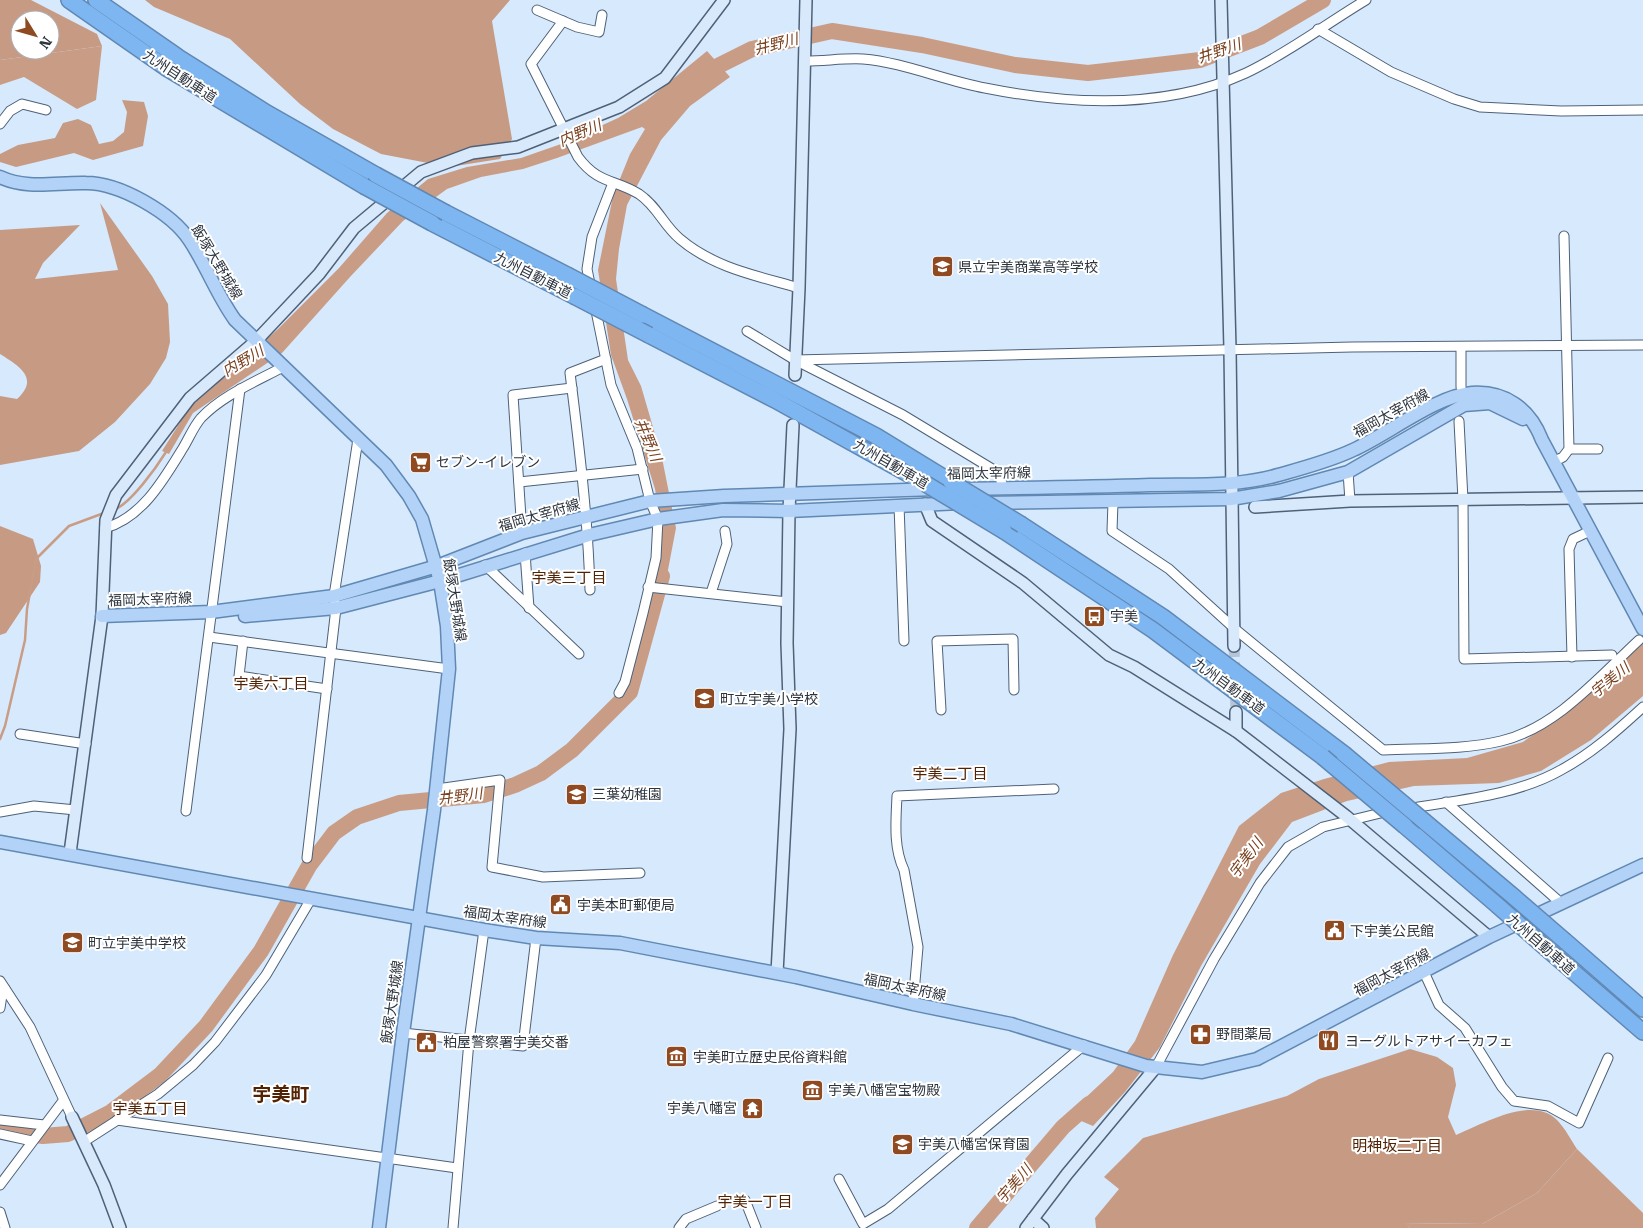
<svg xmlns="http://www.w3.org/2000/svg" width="1643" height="1228" font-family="'Roboto Serif','Noto Sans JP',serif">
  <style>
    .forest { fill: #c79a83; fill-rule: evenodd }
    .water { fill: #c99d85 }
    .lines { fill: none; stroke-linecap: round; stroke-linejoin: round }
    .stream { stroke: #c99d85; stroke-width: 2.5 }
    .river { stroke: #c99d85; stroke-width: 16 }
    .secondary-tunnel { stroke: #b5c5d7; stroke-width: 11; stroke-dasharray: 11 5.5; stroke-linecap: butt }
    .street-casing { stroke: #4e6177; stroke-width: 11 }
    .secondary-casing { stroke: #4e6177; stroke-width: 14 }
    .primary-casing { stroke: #6188b3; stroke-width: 15 }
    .highway-casing { stroke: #6188b3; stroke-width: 18 }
    .street { stroke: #fff; stroke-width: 9 }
    .secondary { stroke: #d8e9fb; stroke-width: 11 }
    .primary { stroke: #b2d3f7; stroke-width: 12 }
    .highway { stroke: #7eb6f2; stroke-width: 15 }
    .highway-bridge-casing { stroke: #6188b3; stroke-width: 18; stroke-linecap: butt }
    .highway-bridge { stroke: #7eb6f2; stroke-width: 15 }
    .labels { text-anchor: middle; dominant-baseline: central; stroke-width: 4; stroke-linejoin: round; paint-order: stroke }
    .street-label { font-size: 14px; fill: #2c343e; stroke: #fff }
    .poi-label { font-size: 14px; fill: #2c343e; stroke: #fff; text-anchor: start }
    .water-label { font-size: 15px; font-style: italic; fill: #7a411f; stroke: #fff }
    .neighbourhood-label { font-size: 15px; fill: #512204; stroke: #fff }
    .district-label { font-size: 19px; font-weight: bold; fill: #512204; stroke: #fff }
  </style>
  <rect width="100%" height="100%" fill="#d7e9fd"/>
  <g class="forest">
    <path d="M0,0H31L97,34L102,46L0,60ZM20,20H50V50H20Z"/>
    <path d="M145,0H510L492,21L512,139L500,159L449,167L381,154L333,129L300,104L230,39L154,7Z"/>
    <path d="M122,100L144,102L148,116L143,146L93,160L74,153L16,167L0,162V154L18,145L55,138L63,123L78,119L91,125L99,144L113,141L124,132L127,112Z"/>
    <path d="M100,203L152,276L168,304L170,342L166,358L150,384L115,422L79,451L0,465V396L17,399C40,378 19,366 0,354V230L80,225L43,263L35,279L118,270Z"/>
    <path d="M0,526L33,539L41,566L40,582L6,633L0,635Z"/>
    <path d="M1410,1049L1437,1057L1453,1068L1456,1085L1448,1117L1456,1135C1483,1124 1531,1095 1557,1120C1565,1128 1571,1140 1577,1149L1537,1193L1482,1224L1405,1223L1410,1228H1096L1095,1218L1119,1189L1104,1177L1143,1138L1287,1096L1319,1079Z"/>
  </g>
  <g class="water">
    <path d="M102,46L96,100L77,109L24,77L0,85V60Z"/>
    <path d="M707,51L730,77L690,106L661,140L627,205L619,249L616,279L628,360L641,386L662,458L676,528L663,596L650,599L661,546L662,528L655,489L627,399L611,355L598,270L613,196L630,154L645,129L642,127L557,158L523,169L481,177L447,189L403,221L350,277L282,353L193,413L169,454L162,451L191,405L277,330L339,268L387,213L428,179L467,167L521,158L561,144L618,118L646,101Z"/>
    <path d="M1643,643V696L1591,740L1541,771L1499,783L1414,786L1347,801L1292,822L1260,864L1201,966L1160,1047L1125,1092L1093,1126L1067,1115L1113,1072L1135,1041L1173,955L1239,826L1281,793L1324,779L1389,762L1467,758L1523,742L1578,702Z"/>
    <path d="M1577,1149L1643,1213V1228H1410L1404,1223L1482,1224L1537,1193Z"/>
  </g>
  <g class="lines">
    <g class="stream">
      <path d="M114,510C131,503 156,468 166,452"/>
      <path d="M0,739L5,726L25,640L27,609L36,559L69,526L104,513"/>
    </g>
    <g class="river">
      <path d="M701,77L708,71L752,49L832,31L922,45L1015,65L1088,73L1140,67L1200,60L1260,37L1323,0"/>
      <path d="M0,1129L43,1136L68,1134L111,1112L160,1075L206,1026L261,951L309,866L334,833L357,817L399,803L484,795L515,785L541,773L572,750L630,692L662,576"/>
      <path d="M977,1228L1063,1127L1089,1104"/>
    </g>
    <path class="secondary-tunnel" d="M1234,646L1236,712"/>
    <defs>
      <g id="street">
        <path d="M537,10L577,27L599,32L602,15"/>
        <path d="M563,21L531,64L578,157C598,184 614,179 639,194C657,206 664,226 680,239C714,268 758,276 799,288"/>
        <path d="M1318,29L1391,72L1454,99L1480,107L1561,111L1643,110"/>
        <path d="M806,61C825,61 844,58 863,59C902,62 946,81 985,88C1070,105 1165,110 1246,73C1288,53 1326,24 1366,0"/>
        <path d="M0,124L10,111L22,104L46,110"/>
        <path d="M591,289L587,269L592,237L613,183"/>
        <path d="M595,306L611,385L637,448L650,501L658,519L656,558L643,613L625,682L619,693"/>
        <path d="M747,331L795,360L903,415L999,473L1003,488"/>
        <path d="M795,360L1352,347L1643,345"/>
        <path d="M1461,387V348"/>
        <path d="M1459,421L1463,500L1464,659L1612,655"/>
        <path d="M1569,449H1598"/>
        <path d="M1553,462L1563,457L1569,449L1564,236"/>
        <path d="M1348,472L1350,501"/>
        <path d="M519,482L643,469"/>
        <path d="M1113,502L1112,531L1169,569L1235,629L1383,750C1422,748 1463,750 1501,741C1556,728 1599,677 1639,640"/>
        <path d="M899,505L904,641"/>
        <path d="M105,528C142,518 164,479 183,448C189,438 194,426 201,418C223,395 255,382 283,367"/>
        <path d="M522,533L513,395L572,388"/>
        <path d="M525,553L529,608"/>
        <path d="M485,565L579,654"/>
        <path d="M648,587L788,602"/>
        <path d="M590,590C588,518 579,445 570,373L606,359"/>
        <path d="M711,593L727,544L725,531"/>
        <path d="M209,637L449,669"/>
        <path d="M243,641L239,676L327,689"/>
        <path d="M1572,657L1569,549L1573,539L1590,531"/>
        <path d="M941,710L937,641L1013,639L1014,690"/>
        <path d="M20,734L86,744"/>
        <path d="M437,789L500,780L492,867L543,877L640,873"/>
        <path d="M1446,802L1562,904"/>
        <path d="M1406,809C1458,800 1515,796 1561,770C1591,754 1618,730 1643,707"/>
        <path d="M186,811L240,389"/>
        <path d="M0,812L34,806L76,810"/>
        <path d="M307,858L336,608L334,596L358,439"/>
        <path d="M1424,972L1439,1005L1465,1028L1502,1087L1514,1101L1548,1106L1579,1123L1608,1058"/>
        <path d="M0,981L30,1027L72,1117"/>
        <path d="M913,1004L918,947L904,870C893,847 896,820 897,796L1054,789"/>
        <path d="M0,1008L2,995L5,989"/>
        <path d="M403,1033L523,1046L536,938"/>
        <path d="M1156,1067L1214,959L1260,883L1288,847L1323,827L1389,811"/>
        <path d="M0,1120L44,1125"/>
        <path d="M117,1120L457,1168"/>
        <path d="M0,1134L32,1141"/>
        <path d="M85,1141L158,1094L193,1065L215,1042L266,975L311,899"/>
        <path d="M839,1179L863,1224L888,1209L1084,1045"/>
        <path d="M0,1185L63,1101"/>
        <path d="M745,1200L756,1228"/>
        <path d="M0,1212L5,1228"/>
        <path d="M453,1228L469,1041L484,930"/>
        <path d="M679,1228L686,1219L717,1206"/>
      </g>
      <g id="secondary">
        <path d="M1221,0L1230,349L1234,646"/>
        <path d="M795,375L799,288L806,0"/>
        <path d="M925,504L932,521L1023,583L1109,655L1134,667L1236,731L1346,816L1489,937"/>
        <path d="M1255,507L1350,501L1643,497"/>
        <path d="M1236,712V731"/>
        <path d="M70,853L102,616L106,520L116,495L190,398L256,341L319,274L354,228L421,172L472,153L518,147L619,107L665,78L724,0"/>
        <path d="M777,973L790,729L787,643L789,511L793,425"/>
        <path d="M72,1117L104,1185L120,1228"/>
        <path d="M1033,1219L1043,1228"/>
        <path d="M1026,1228L1067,1174L1156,1067"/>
      </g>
      <g id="primary">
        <path d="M0,177C28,190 57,182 86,183C120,183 172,213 190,241C207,267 217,295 235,320L386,465L409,496L422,519L440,581L447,626L449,669L434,810L403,1033L379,1228"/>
        <path d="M961,489C1024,488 1087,487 1150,485C1192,484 1237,487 1278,475C1303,468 1330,461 1353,450C1387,435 1437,395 1472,393C1506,391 1530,409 1542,440L1643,629"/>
        <path d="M984,503L1231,499L1279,491L1348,472L1464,405L1490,403L1523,419"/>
        <path d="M102,616L211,612L334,596L437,566L522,533L650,501L724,496L936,489"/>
        <path d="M245,616L336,608L440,581L589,535L658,519L723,510L789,511L961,503"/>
        <path d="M0,842L484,930L536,938L620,943L796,977L913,1004L1011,1024L1146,1066L1202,1072L1257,1059L1489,937L1643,865"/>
      </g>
      <g id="highway">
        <path d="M69,0L168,69L364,186"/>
        <path d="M96,0L178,57L267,113L376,175"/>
        <path d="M446,213L567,275"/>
        <path d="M432,223L574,296"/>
        <path d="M643,315L876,436L951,482"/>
        <path d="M649,335L775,400L926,484"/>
        <path d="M1022,525L1163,617L1344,754"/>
        <path d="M1004,531L1153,630L1323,757"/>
        <path d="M1425,822L1514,897"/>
        <path d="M1405,826L1497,905"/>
        <path d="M1565,941L1643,1009"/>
        <path d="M1547,949L1643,1032"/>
      </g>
    </defs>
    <use href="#street" class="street-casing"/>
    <use href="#secondary" class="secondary-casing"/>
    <use href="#primary" class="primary-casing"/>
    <use href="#highway" class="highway-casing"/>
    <use href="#street" class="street"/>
    <use href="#secondary" class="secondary"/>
    <use href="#primary" class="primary"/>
    <use href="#highway" class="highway"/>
    <defs>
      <g id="highway-bridge">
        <path d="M376,175L446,213"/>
        <path d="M364,186L432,223"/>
        <path d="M567,275L643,315"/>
        <path d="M574,296L649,335"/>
        <path d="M951,482L1022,525"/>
        <path d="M926,484L1004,531"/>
        <path d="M1344,754L1425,822"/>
        <path d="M1323,757L1405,826"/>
        <path d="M1514,897L1565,941"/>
        <path d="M1497,905L1547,949"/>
      </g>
    </defs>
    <use href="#highway-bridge" class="highway-bridge-casing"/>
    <use href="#highway-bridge" class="highway-bridge"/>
  </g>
  <defs>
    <symbol id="school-square" viewBox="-11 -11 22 22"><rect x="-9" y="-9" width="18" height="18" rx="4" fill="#8f4a21" stroke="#fff"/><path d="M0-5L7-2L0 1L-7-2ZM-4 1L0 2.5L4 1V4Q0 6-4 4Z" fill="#fff"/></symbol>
    <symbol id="supermarket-square" viewBox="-11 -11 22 22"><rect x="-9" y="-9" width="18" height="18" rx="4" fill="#8f4a21" stroke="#fff"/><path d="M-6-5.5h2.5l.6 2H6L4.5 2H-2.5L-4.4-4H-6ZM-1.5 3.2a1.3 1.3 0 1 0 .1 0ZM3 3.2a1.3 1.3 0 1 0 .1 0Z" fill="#fff"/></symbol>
    <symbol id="bus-square" viewBox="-11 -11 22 22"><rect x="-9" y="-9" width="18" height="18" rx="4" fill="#8f4a21" stroke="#fff"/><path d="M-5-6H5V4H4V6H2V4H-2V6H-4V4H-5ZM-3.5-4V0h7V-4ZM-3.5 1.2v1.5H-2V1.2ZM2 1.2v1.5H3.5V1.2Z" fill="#fff"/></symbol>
    <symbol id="civic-square" viewBox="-11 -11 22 22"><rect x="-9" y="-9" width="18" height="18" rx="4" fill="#8f4a21" stroke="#fff"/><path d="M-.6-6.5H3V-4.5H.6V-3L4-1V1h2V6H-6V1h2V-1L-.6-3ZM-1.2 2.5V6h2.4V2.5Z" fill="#fff"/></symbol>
    <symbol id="pharmacy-square" viewBox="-11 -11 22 22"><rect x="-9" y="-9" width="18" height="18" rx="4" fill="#8f4a21" stroke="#fff"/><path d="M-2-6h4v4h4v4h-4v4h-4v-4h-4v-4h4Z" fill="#fff"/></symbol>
    <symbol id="restaurant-square" viewBox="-11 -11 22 22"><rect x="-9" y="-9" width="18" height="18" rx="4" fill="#8f4a21" stroke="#fff"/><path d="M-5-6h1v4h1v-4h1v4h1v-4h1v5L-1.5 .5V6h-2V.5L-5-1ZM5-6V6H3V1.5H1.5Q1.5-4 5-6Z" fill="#fff"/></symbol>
    <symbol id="museum-square" viewBox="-11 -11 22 22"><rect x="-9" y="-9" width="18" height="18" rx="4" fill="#8f4a21" stroke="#fff"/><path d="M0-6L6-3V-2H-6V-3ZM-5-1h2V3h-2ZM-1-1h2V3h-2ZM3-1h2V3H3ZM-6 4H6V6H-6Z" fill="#fff"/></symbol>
    <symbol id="temple-square" viewBox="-11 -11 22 22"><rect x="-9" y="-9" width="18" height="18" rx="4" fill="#8f4a21" stroke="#fff"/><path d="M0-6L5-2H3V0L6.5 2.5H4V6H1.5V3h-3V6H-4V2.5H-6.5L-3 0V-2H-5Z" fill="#fff"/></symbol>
  </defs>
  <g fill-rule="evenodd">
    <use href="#school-square" x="930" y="254" width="25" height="25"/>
    <use href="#supermarket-square" x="408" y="450" width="25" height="25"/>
    <use href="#bus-square" x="1082" y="604" width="25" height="25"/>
    <use href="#school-square" x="692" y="686" width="25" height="25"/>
    <use href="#school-square" x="564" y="782" width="25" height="25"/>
    <use href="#civic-square" x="548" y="892" width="25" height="25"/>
    <use href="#civic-square" x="1322" y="918" width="25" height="25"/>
    <use href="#school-square" x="60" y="930" width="25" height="25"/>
    <use href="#pharmacy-square" x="1188" y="1022" width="25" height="25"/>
    <use href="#restaurant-square" x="1316" y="1028" width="25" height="25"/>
    <use href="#civic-square" x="414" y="1030" width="25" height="25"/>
    <use href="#museum-square" x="664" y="1044" width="25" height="25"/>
    <use href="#museum-square" x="800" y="1078" width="25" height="25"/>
    <use href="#temple-square" x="740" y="1096" width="25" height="25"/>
    <use href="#school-square" x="890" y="1132" width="25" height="25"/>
  </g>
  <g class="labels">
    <g class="street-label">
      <text transform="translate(180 76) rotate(33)">九州自動車道</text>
      <text transform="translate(217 262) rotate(59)">飯塚大野城線</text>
      <text transform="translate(533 275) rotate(27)">九州自動車道</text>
      <text transform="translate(1391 413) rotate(-29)">福岡太宰府線</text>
      <text transform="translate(891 464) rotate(30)">九州自動車道</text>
      <text transform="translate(989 473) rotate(-1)">福岡太宰府線</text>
      <text transform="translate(539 515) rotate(-16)">福岡太宰府線</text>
      <text transform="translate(150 599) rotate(-2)">福岡太宰府線</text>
      <text transform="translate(455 600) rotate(81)">飯塚大野城線</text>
      <text transform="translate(1229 686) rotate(36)">九州自動車道</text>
      <text transform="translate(505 917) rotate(8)">福岡太宰府線</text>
      <text transform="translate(1541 944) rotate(41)">九州自動車道</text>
      <text transform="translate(1392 972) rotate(-28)">福岡太宰府線</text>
      <text transform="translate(905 987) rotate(12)">福岡太宰府線</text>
      <text transform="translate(392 1002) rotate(-82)">飯塚大野城線</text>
    </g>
    <g class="poi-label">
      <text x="958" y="267">県立宇美商業高等学校</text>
      <text x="436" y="462">セブン-イレブン</text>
      <text x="1110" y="616">宇美</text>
      <text x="720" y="699">町立宇美小学校</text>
      <text x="592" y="794">三葉幼稚園</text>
      <text x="577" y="905">宇美本町郵便局</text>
      <text x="1350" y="931">下宇美公民館</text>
      <text x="88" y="943">町立宇美中学校</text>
      <text x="1216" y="1034">野間薬局</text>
      <text x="1345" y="1041">ヨーグルトアサイーカフェ</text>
      <text x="443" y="1042">粕屋警察署宇美交番</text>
      <text x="693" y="1057">宇美町立歴史民俗資料館</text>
      <text x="828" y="1090">宇美八幡宮宝物殿</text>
      <text x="737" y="1108" text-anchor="end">宇美八幡宮</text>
      <text x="918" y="1144">宇美八幡宮保育園</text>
    </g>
    <g class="water-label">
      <text transform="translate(776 44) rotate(-14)">井野川</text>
      <text transform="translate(1219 51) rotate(-19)">井野川</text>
      <text transform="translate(580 133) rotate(-23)">内野川</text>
      <text transform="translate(243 361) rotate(-31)">内野川</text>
      <text transform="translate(648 440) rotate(67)">井野川</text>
      <text transform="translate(1610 680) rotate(-39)">宇美川</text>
      <text transform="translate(460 796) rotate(-7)">井野川</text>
      <text transform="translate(1246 858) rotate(-53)">宇美川</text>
      <text transform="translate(1014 1184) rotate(-49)">宇美川</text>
    </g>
    <g class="neighbourhood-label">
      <text x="569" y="578">宇美三丁目</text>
      <text x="271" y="684">宇美六丁目</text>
      <text x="950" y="774">宇美二丁目</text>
      <text x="150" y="1109">宇美五丁目</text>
      <text x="1397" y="1146">明神坂二丁目</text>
      <text x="755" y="1202">宇美一丁目</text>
    </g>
    <g class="district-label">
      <text x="281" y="1094">宇美町</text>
    </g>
  </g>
  <g transform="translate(35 35) rotate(127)"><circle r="24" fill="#ffffff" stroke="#abaeb2"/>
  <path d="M0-4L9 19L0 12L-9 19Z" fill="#8f4a21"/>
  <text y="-8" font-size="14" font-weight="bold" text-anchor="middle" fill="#2c343e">N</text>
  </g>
</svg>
